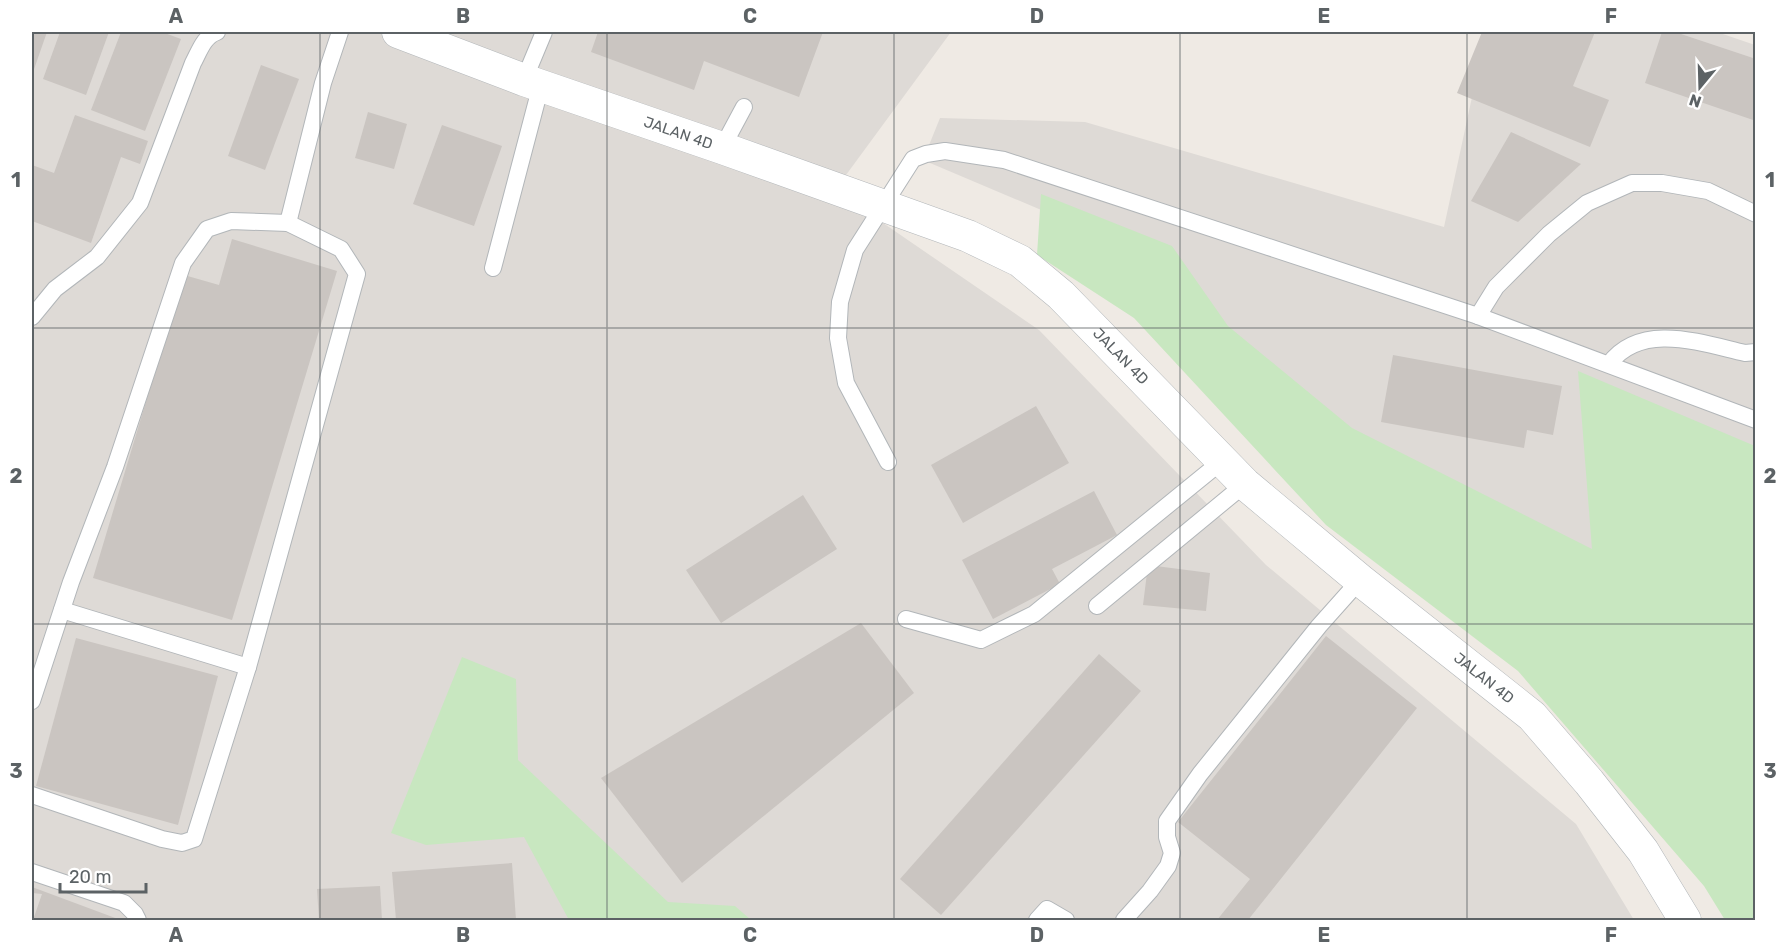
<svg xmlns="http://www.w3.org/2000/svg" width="1787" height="952" font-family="Rubik,sans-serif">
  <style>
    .industrial { fill: #dedad6 }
    .green { fill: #c8e7c0 }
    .building { fill: #cac5c1 }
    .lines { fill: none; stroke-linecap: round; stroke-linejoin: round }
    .lane-casing { stroke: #b2b6b9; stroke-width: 18 }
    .street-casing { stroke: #b2b6b9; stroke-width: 33 }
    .lane { stroke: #fff; stroke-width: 16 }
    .street { stroke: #fff; stroke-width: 32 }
    .grid { fill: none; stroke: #5c6265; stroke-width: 1.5; stroke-opacity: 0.55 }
    .labels { text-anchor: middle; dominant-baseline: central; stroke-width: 4.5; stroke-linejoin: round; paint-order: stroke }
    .street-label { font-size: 15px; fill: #5c6265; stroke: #fff }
    .neatline { fill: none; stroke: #5c6265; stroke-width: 2 }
    .grid-label { font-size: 20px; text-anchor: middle; font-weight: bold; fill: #5c6265 }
  </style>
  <rect width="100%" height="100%" fill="#efeae4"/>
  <g class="industrial">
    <path d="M32,32H951L835,190L1039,330L1266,565L1576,824L1634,920H32Z"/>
    <path d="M1486,32H1717L1755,45V891L1046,212L923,160L940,118L1085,122L1444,227Z"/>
  </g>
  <g class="green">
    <path d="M1041,194L1172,246L1228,326L1352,428L1592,549L1578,371L1755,446V920H1725L1704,886L1518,671L1326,525L1134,318L1037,255Z"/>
    <path d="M462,657L516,679L518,760L668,902L735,906L751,920H569L524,837L426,845L391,833Z"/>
  </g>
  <g class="building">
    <path d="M32,32H47L32,75Z"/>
    <path d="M60,32H109L86,95L43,79Z"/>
    <path d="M121,32H162L181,39L145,131L91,110Z"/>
    <path d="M598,32H823L799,97L704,61L694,90L591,52Z"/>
    <path d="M1482,32H1595L1573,86L1609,100L1590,147L1457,93Z"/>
    <path d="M1662,32H1675L1756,59V121L1645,83Z"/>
    <path d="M261,65L299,79L265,170L228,156Z"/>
    <path d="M368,112L407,124L394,169L355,158Z"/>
    <path d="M75,115L148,141L140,164L121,157L91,243L32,221V165L54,173Z"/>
    <path d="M442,125L502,146L474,226L413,204Z"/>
    <path d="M1511,132L1581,164L1518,222L1471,201Z"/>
    <path d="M232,239L337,271L232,620L93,578L184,275L219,285Z"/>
    <path d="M1393,355L1562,386L1553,435L1527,430L1524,448L1381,422Z"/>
    <path d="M1036,406L1069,463L963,523L931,465Z"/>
    <path d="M1094,491L1117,535L1052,569L1060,584L993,619L962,560Z"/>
    <path d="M803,495L837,549L721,623L686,570Z"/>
    <path d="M1148,565L1210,573L1206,611L1143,605Z"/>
    <path d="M861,623L914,693L682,883L601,778Z"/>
    <path d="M1326,636L1417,708L1248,920H1217L1250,879L1178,822Z"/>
    <path d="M76,638L218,676L178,825L36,786Z"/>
    <path d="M1099,654L1141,691L941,915L900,879Z"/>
    <path d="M512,863L516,920H396L392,872Z"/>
    <path d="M380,886L382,920H319L317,889Z"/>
    <path d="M32,887L118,919L117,920H33L42,894L32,893Z"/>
  </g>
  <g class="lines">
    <defs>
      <g id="lane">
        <path d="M524,80L544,32"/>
        <path d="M722,148L744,107"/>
        <path d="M493,268L541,85"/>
        <path d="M1478,316L1496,287L1549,234L1587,203L1632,183H1662L1708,191L1756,214"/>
        <path d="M32,317L55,289L97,257L140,203L193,63C199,52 204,36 217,32"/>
        <path d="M1609,364C1641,321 1701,343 1745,353L1756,352"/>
        <path d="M888,462L846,383L838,338L840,302L855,250L913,159L926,154L945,151L1004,160L1478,316L1756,420"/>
        <path d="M1097,606L1245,484"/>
        <path d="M62,610L248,667"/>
        <path d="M906,619L981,640L1034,614L1222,461"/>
        <path d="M32,701L71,582L115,467L183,263L207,229L231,221L288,223L323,83L340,32"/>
        <path d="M32,795L162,839L182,843L194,839L248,667L357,274L341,249L288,223"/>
        <path d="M32,872L124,903L135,914L138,920"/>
        <path d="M1037,920L1047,909L1066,920"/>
        <path d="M1124,920L1150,891L1168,866L1172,853L1167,837V821L1200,774L1319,626L1360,580"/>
      </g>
      <g id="street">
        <path id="s1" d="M398,32L524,80L722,148L968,236L1020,261L1061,295L1245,484L1360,580L1532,716L1589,782L1643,851L1685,920"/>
      </g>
    </defs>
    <use href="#lane" class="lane-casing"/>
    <use href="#street" class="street-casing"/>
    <use href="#lane" class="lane"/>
    <use href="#street" class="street"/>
  </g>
  <path class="grid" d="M320,32V920M607,32V920M894,32V920M1180,32V920M1467,32V920M32,328H1756M32,624H1756"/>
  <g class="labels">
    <g class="street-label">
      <text stroke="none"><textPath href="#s1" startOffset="298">JALAN 4D</textPath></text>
      <text stroke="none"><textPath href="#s1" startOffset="802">JALAN 4D</textPath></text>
      <text stroke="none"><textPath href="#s1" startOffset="1288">JALAN 4D</textPath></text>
    </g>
  </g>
  <rect width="1787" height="952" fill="none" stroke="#ffffff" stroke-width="66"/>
  <g transform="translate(1700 87) rotate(199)" stroke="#ffffff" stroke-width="4.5" paint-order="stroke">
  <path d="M0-4.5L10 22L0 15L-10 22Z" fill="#5c6265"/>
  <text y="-9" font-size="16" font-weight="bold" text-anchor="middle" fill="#5c6265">N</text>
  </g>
  <path d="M60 883v9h86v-9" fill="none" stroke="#5c6265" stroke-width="3"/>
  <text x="69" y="883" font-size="18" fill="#5c6265" stroke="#ffffff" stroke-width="4.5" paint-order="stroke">20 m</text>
  <rect x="33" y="33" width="1721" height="886" class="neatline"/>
  <g class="grid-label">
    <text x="176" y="23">A</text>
    <text x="463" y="23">B</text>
    <text x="750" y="23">C</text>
    <text x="1037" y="23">D</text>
    <text x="1324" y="23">E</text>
    <text x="1611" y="23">F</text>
    <text x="16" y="187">1</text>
    <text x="1770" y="187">1</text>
    <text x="16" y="483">2</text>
    <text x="1770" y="483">2</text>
    <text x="16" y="778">3</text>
    <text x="1770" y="778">3</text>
    <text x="176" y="942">A</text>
    <text x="463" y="942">B</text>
    <text x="750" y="942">C</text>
    <text x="1037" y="942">D</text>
    <text x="1324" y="942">E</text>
    <text x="1611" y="942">F</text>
  </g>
</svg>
